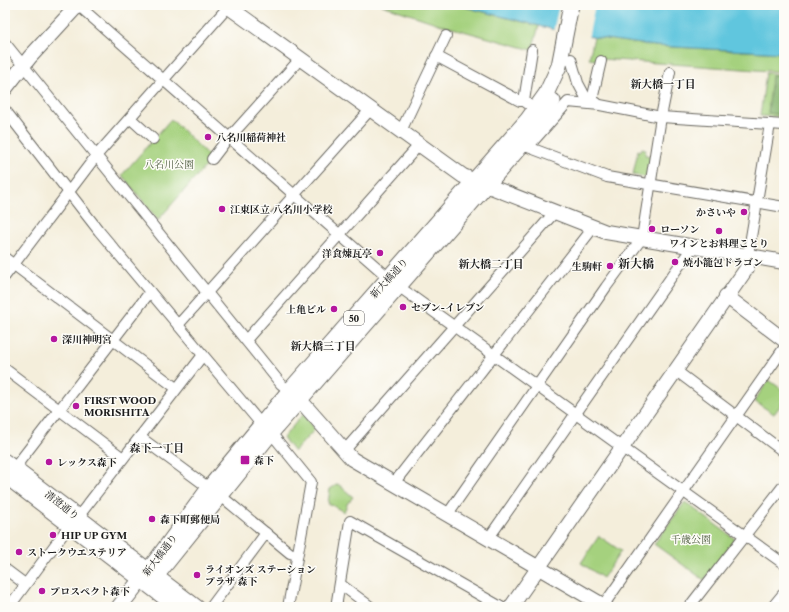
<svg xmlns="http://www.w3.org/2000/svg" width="789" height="612" font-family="'Libre Caslon Text','Noto Serif JP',serif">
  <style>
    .green { fill: #a5d17e; stroke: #60764d }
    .forest { fill: #84b36d; stroke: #506844 }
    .water { fill: #60c6de; stroke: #3e717d }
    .pier { fill: #f4eedb }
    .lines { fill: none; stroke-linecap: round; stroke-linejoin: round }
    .street-casing { stroke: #68665f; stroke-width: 12 }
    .secondary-casing { stroke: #68665f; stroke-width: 16 }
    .primary-casing { stroke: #68665f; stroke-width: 17 }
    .street { stroke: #fff; stroke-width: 10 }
    .secondary { stroke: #fff; stroke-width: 14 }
    .primary { stroke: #fff; stroke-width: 15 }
    .poi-dot { fill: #b5179e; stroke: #fdfcf7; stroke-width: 1.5 }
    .labels { text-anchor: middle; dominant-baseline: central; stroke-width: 3; stroke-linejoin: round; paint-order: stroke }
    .shield { fill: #fdfcf7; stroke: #605f5e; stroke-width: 1 }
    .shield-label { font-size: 9px; font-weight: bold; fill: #1c1c1c }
    .poi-label { font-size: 10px; font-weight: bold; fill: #1c1c1c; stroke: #fdfcf7; text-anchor: start }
    .park-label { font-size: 10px; fill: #4c5b3e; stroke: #fdfcf7 }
    .street-label { font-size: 10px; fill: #1c1c1c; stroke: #fdfcf7 }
    .neighbourhood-label { font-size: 11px; font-weight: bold; fill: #1c1c1c; stroke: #fdfcf7 }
    .quarter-label { font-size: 12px; font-weight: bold; fill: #1c1c1c; stroke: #fdfcf7 }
  </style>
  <rect width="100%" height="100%" fill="#fdfcf7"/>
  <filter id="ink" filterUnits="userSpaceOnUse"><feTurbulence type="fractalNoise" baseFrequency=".025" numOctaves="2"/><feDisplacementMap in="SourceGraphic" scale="8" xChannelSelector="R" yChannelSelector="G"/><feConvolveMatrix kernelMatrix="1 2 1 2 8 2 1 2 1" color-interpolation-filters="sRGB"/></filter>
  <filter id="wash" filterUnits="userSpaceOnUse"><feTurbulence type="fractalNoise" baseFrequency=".012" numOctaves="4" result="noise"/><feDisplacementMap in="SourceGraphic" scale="16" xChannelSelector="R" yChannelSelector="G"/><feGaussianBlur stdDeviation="0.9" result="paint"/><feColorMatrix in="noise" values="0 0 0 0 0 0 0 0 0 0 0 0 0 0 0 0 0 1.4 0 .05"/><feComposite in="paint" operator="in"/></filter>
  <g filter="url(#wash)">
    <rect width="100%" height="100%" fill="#f4eedb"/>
    <g class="green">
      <path d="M382,5H457L539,26L532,50L445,26Z"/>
      <path d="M594,37L655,46L784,53V72L601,59V61L589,59Z"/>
      <path d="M766,73L784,74V117L760,116Z"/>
      <path d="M171,119L212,159L158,220L122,175Z"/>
      <path d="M642,148L646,149L645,155L652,156L649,175L646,177L633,175L638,150L641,151Z"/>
      <path d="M769,380L784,391V401L774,414L754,401Z"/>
      <path d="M303,414L315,429L294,452L283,438Z"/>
      <path d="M338,484L353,497L347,504L344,512L328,503L330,489Z"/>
      <path d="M685,502L735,539L704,580L654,544Z"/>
      <path d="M599,536L621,551L603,578L581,563Z"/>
    </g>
    <path class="forest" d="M772,76L784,77V115L768,113Z"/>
    <path class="water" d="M457,5H784V53L655,46L571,34Z"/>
    <path class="pier" d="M559,5H595L588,39L553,32Z"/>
  </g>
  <g filter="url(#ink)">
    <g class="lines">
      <defs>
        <g id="street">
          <path d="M78,5L398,286L784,564"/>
          <path d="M5,43L281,384L294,395"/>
          <path d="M436,56L520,101H524L535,109"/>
          <path d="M571,59L578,83L585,96L597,103"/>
          <path d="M592,100L601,61"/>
          <path d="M524,101L532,50"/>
          <path d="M5,110L99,231L261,424"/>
          <path d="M130,118L153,139"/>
          <path d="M401,131L446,36"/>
          <path d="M229,138L300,59"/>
          <path d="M521,146L528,147L568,102L600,105L661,117L784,125"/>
          <path d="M528,147L607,177L784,207"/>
          <path d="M212,159L225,142"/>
          <path d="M748,255L770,124"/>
          <path d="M5,258L176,388"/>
          <path d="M5,276L96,156L228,7"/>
          <path d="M178,325L370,110"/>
          <path d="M246,340L419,145"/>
          <path d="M5,369L123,458"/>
          <path d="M675,370L784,452"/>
          <path d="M271,433L311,482L288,607"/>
          <path d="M140,437L209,488"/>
          <path d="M345,450L554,213"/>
          <path d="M20,473L19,462L150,292"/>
          <path d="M394,483L593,228"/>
          <path d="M221,496L290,553L297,555"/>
          <path d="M447,515L606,287L642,238L661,117L670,72"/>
          <path d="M78,517L203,355"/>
          <path d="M488,539L693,246"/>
          <path d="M5,569L25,584"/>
          <path d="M340,584L371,607"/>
          <path d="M603,606L784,348"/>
          <path d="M9,607L69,526"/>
          <path d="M211,607L266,533"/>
          <path d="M336,607L350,521L501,607"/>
          <path d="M689,607L784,485"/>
        </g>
        <g id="secondary">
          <path d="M226,5L463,176L606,232L784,262"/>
          <path d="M5,89L30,57L78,5"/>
          <path d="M726,296L784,340"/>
          <path d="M300,400L352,459L606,607"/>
          <path d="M5,461L197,607"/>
          <path d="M5,476L176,607"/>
          <path d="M511,607L747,268L748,255"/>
          <path d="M775,607L784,596"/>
        </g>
        <g id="primary">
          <path d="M161,570L271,433L521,146L553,101"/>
          <path d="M119,607L157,559L209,488L289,391L528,119L546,94L559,66L571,5"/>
        </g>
      </defs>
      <use href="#street" class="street-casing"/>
      <use href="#secondary" class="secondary-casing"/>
      <use href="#primary" class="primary-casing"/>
      <use href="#street" class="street"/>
      <use href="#secondary" class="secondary"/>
      <use href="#primary" class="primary"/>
    </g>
  </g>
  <g class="poi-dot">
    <circle cx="208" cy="137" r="4"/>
    <circle cx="222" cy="209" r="4"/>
    <circle cx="744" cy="212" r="4"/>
    <circle cx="652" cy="229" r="4"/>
    <circle cx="719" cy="231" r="4"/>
    <circle cx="380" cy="253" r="4"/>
    <circle cx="675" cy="262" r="4"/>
    <circle cx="610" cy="266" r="4"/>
    <circle cx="403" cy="307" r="4"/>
    <circle cx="334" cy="309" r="4"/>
    <circle cx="54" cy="339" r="4"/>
    <circle cx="76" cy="406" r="4"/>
    <rect x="240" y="455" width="10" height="10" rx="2"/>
    <circle cx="49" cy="462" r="4"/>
    <circle cx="152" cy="519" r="4"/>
    <circle cx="53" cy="535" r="4"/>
    <circle cx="19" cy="552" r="4"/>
    <circle cx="197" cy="575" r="4"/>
    <circle cx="42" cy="591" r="4"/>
  </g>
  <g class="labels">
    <rect class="shield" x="344" y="311" width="20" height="14" rx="3"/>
    <g class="shield-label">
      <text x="354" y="318">50</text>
    </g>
    <g class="poi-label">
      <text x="216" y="137">八名川稲荷神社</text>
      <text x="230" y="209">江東区立 八名川小学校</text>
      <text x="736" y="212" text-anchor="end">かさいや</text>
      <text x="660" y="229">ローソン</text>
      <text x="719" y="243" text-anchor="middle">ワインとお料理ことり</text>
      <text x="372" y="253" text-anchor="end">洋食煉瓦亭</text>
      <text x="683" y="262">焼小籠包ドラゴン</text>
      <text x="602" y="266" text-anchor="end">生駒軒</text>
      <text x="411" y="307">セブン-イレブン</text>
      <text x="326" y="309" text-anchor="end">上亀ビル</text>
      <text x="62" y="339">深川神明宮</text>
      <text x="84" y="400">FIRST WOOD<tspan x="84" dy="12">MORISHITA</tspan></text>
      <text x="254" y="460">森下</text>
      <text x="57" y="462">レックス森下</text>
      <text x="160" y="519">森下町郵便局</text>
      <text x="61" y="535">HIP UP GYM</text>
      <text x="27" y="552">ストークウエステリア</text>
      <text x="205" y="569">ライオンズ ステーション<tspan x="205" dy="12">プラザ 森下</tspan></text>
      <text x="50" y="591">プロスペクト森下</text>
    </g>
    <g class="park-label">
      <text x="169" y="164">八名川公園</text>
      <text x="691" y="539">千歳公園</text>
    </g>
    <g class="street-label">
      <text transform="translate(389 278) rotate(-48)">新大橋通り</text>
      <text transform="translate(62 505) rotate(38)">清澄通り</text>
      <text transform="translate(160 555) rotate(-53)">新大橋通り</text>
    </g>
    <g class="neighbourhood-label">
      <text x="663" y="84">新大橋一丁目</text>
      <text x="491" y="264">新大橋二丁目</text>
      <text x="323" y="346">新大橋三丁目</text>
      <text x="157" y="448">森下一丁目</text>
    </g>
    <g class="quarter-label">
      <text x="636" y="263">新大橋</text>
    </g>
  </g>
  <rect width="789" height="612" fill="none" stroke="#fdfcf7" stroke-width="20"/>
</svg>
